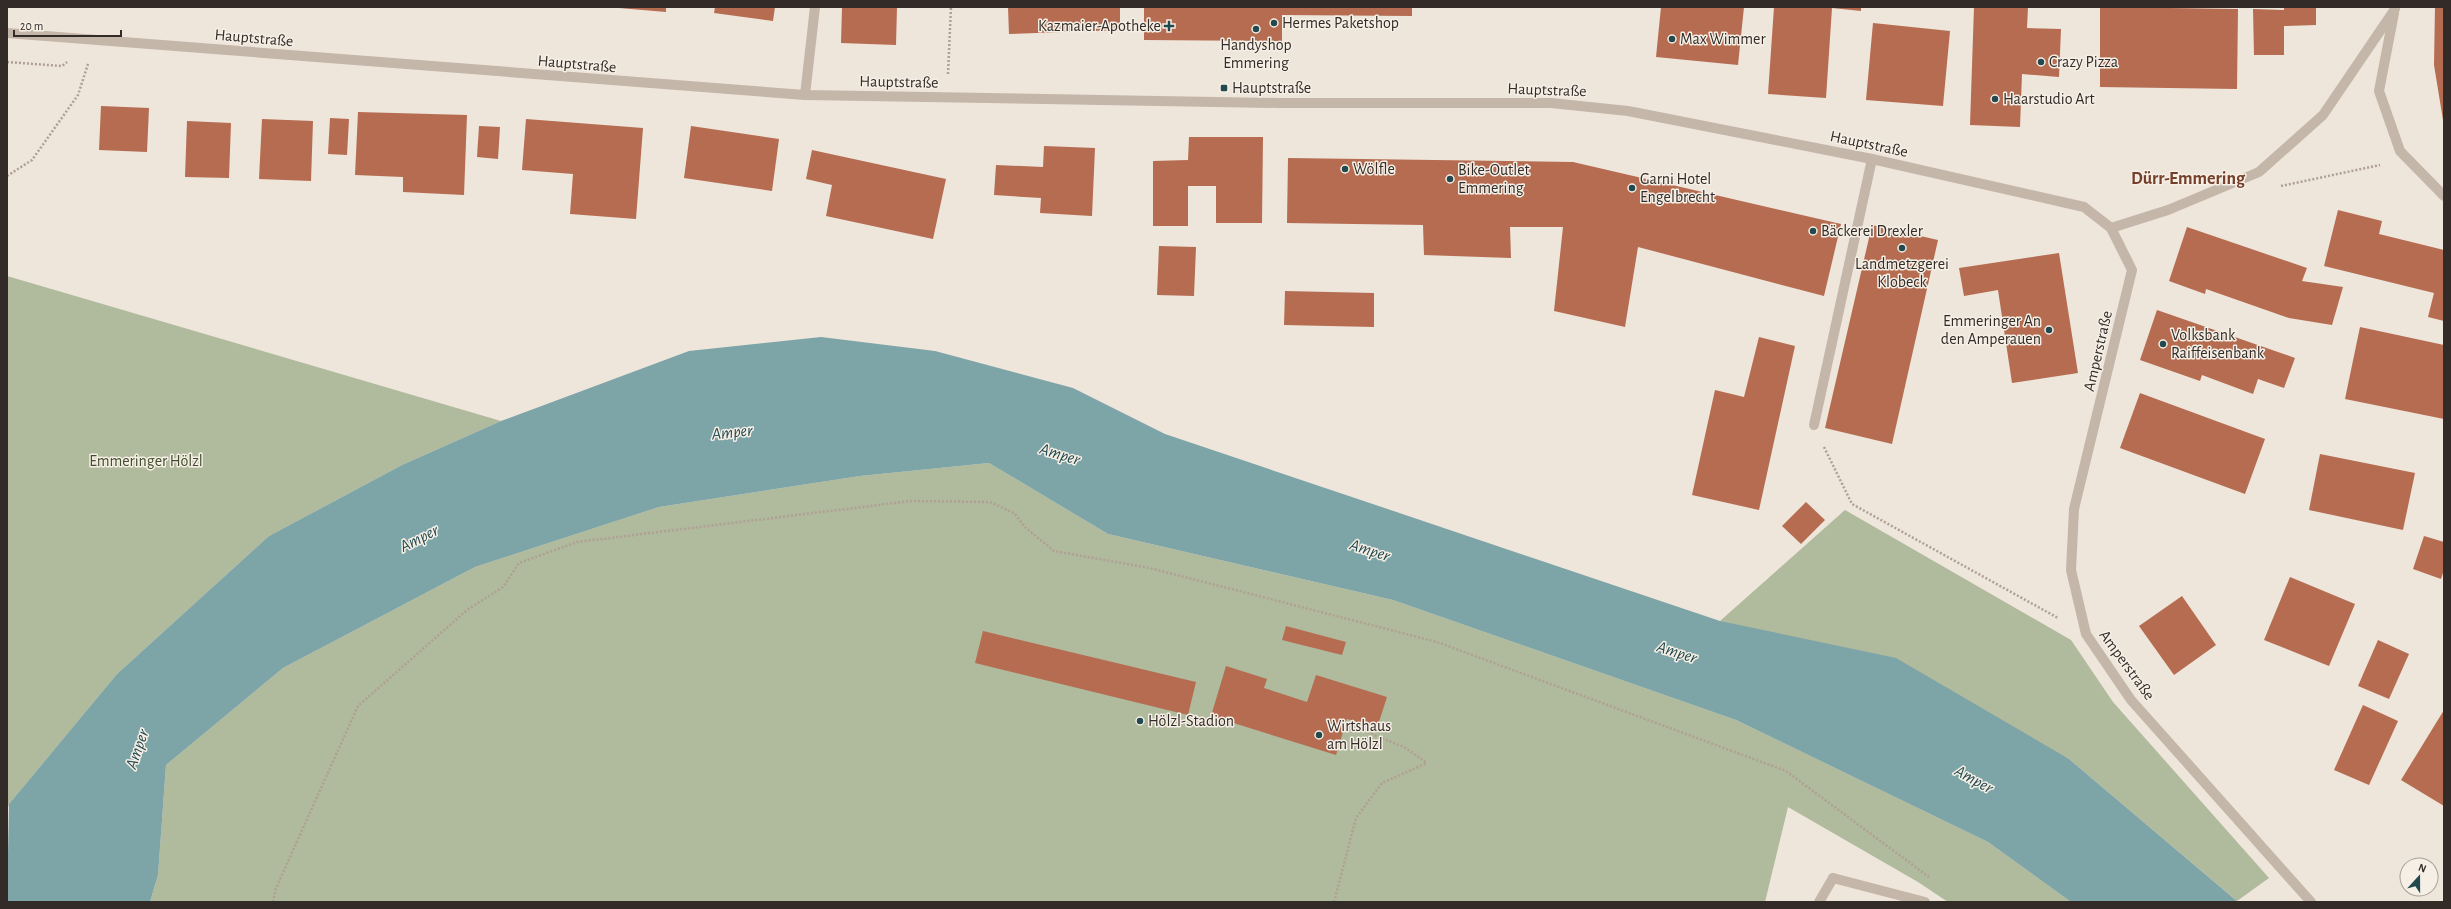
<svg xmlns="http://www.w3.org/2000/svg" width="2451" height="909" font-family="'Alegreya Sans',sans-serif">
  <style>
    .green { fill: #b0ba9d }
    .water { fill: #7da4a7 }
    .building { fill: #b56c51 }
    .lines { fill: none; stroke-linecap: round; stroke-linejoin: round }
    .path { stroke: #afa093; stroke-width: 2.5; stroke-dasharray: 2 2; stroke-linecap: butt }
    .lane { stroke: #c4b6a8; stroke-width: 10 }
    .street { stroke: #c4b6a8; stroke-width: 10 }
    .poi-dot { fill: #22494e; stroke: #f6efe6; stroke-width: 1.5 }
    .labels { text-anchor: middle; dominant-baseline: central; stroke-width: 3; stroke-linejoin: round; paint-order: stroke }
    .poi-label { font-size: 16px; fill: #322b27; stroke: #f6efe6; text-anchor: start }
    .street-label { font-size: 16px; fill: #322b27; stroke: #f6efe6 }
    .park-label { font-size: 16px; fill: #414d2e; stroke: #f6efe6 }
    .water-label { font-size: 17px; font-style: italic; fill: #22494e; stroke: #f6efe6 }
    .quarter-label { font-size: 18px; font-weight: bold; fill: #763f2b; stroke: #f6efe6 }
  </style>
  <rect width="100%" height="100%" fill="#eee5db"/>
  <g class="green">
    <path d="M7,276L501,421L402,465L269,536L117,674L9,804L7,811Z"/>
    <path d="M989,463L1108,534L1393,600L1736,720L1988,842L2071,902H1948L1918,882L1788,807L1765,902H150L158,875L166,765L283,668L475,567L659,507L860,476Z"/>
    <path d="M1845,510L2071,640L2113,702L2269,878L2237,901L2069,759L1720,621Z"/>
  </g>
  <path class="water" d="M821,337L935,351L1073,388L1165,434L1720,621L1896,658L2069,759L2238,902H2071L1988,842L1736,720L1393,600L1108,534L989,463L860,476L659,507L475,567L283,668L166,765L158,875L150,902H7L9,804L117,674L269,536L402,465L501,421L689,351Z"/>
  <g class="building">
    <path d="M607,7H666V12Z"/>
    <path d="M715,7H775L773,21L714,13Z"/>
    <path d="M842,7H897L896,45L841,43Z"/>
    <path d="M1008,7H1120V30L1009,34Z"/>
    <path d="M1144,7H1412V16L1282,15V41L1144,40Z"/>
    <path d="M1661,7H1744L1738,65L1656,57Z"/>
    <path d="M1774,7H1861V11L1832,8L1826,98L1768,94Z"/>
    <path d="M1974,7H2028L2027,28L2061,29L2059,77L2022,74L2020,127L1970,125Z"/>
    <path d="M2100,7L2238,9L2237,89L2100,87Z"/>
    <path d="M2284,7H2316V25L2284,26V55H2254L2253,9L2284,10Z"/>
    <path d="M2435,7H2444L2443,120L2434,65Z"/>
    <path d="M1873,23L1950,31L1943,106L1866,100Z"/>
    <path d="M101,106L149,108L147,152L99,150Z"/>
    <path d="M358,112L467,115L464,195L403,192V177L355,175Z"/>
    <path d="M330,118L349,119L347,155L328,154Z"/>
    <path d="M262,119L313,121L311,181L259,179Z"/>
    <path d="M526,119L643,128L636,219L570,214L573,174L522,170Z"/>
    <path d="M187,121L231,123L229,178L185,177Z"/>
    <path d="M479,126L500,127L498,159L477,157Z"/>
    <path d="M691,126L779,139L772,191L684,178Z"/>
    <path d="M1189,137H1263L1262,223H1216V186H1188V226H1153V161L1188,160Z"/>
    <path d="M1044,146L1095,148L1092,216L1040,213L1041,198L994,195L996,165L1043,167Z"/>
    <path d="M812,150L946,179L933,239L826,216L832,185L806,179Z"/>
    <path d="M1288,158L1573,162L1841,224L1824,296L1638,247L1625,327L1554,311L1563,227H1510L1511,258L1424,255L1423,225L1287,223Z"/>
    <path d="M2338,210L2382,221L2379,234L2444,250V321L2428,317L2434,293L2324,266Z"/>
    <path d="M1872,225L1938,240L1892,444L1825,428Z"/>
    <path d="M2187,227L2307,268L2302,281L2343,287L2332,325L2289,318L2206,289L2205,294L2169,281Z"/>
    <path d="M1159,246L1196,247L1194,296L1157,295Z"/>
    <path d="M2059,253L2078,373L2012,383L1998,290L1964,296L1959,268Z"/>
    <path d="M1285,291L1374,293V327L1284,325Z"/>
    <path d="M2157,310L2295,358L2284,388L2258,379L2253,394L2202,375L2200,381L2140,360Z"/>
    <path d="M2360,327L2444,345V419L2345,399Z"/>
    <path d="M1759,337L1795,346L1759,510L1692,495L1715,390L1744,397Z"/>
    <path d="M2140,393L2265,439L2245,494L2120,448Z"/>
    <path d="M2320,454L2415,473L2403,530L2309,510Z"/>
    <path d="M1806,502L1825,520L1801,544L1782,526Z"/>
    <path d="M2424,536L2444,542V570L2441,579L2413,569Z"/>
    <path d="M2290,577L2355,604L2329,666L2264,640Z"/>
    <path d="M2182,596L2216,645L2174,675L2139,626Z"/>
    <path d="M1286,626L1346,642L1342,655L1282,640Z"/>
    <path d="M983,631L1196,682L1188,715L975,663Z"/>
    <path d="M2378,640L2409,654L2389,699L2358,686Z"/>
    <path d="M1226,666L1267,679L1264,688L1307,702L1316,675L1387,697L1377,728L1347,719L1336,755L1211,716Z"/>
    <path d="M2363,705L2398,721L2369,785L2334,770Z"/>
    <path d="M2444,710V806L2401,780Z"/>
  </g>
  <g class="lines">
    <g class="path">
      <path d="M7,62L62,66L67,62"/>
      <path d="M948,74L951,7"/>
      <path d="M7,176L32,160L78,95L88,64"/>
      <path d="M2281,186L2380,165"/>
      <path d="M1824,447L1852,504L2058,618"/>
      <path d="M1345,723L1404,747L1427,763"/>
      <path d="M273,902L276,888L358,706L467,610L503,587L519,563L577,542L911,501L990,502L1014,513L1026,528L1054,551L1150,568L1437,642L1786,771L1929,877"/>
      <path d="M1334,902L1356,818L1382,783L1427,763"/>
    </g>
    <g class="lane">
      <path d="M1814,425L1872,159"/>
      <path d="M1819,902L1833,878"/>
    </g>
    <g class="street">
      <path d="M2394,13L2379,91L2400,151L2444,196"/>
      <path d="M7,33L805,95L1278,103H1551L1628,111L1872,159L2084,207L2111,228L2132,270L2074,509L2071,570L2086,634L2131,700L2311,902"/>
      <path d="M805,95L815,7"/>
      <path d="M2111,228L2168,210L2259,172L2323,115L2395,9"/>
      <path d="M1833,878L1925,902"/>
    </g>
  </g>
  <g class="poi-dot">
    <circle cx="1274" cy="23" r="4"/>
    <path d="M1167 20h4v4h4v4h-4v4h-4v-4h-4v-4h4z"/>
    <circle cx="1256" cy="29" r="4"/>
    <circle cx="1672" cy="39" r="4"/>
    <circle cx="2041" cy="62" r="4"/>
    <rect x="1220" y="84" width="8" height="8" rx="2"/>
    <circle cx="1995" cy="99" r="4"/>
    <circle cx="1345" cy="169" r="4"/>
    <circle cx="1450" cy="179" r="4"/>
    <circle cx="1632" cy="188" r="4"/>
    <circle cx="1813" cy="231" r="4"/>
    <circle cx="1902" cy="248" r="4"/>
    <circle cx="2049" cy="330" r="4"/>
    <circle cx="2163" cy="344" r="4"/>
    <circle cx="1140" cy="721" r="4"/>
    <circle cx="1319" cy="735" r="4"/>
  </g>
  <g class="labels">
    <g class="poi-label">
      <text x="1282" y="23">Hermes Paketshop</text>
      <text x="1161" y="26" text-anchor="end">Kazmaier-Apotheke</text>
      <text x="1680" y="39">Max Wimmer</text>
      <text x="1256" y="45" text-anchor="middle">Handyshop<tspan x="1256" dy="18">Emmering</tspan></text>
      <text x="2049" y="62">Crazy Pizza</text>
      <text x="1232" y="88">Hauptstraße</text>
      <text x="2003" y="99">Haarstudio Art</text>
      <text x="1353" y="169">Wölfle</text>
      <text x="1458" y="170">Bike-Outlet<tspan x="1458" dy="18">Emmering</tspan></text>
      <text x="1640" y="179">Garni Hotel<tspan x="1640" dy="18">Engelbrecht</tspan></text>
      <text x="1821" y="231">Bäckerei Drexler</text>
      <text x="1902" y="264" text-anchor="middle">Landmetzgerei<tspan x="1902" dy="18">Klobeck</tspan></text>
      <text x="2041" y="321" text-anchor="end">Emmeringer An<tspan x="2041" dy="18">den Amperauen</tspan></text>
      <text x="2171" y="335">Volksbank<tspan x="2171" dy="18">Raiffeisenbank</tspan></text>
      <text x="1148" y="721">Hölzl-Stadion</text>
      <text x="1327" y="726">Wirtshaus<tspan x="1327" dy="18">am Hölzl</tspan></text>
    </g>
    <g class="street-label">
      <text transform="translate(254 38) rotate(5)">Hauptstraße</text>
      <text transform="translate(577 64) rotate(5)">Hauptstraße</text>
      <text transform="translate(899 82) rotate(1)">Hauptstraße</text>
      <text transform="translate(1547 90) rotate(2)">Hauptstraße</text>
      <text transform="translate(1869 144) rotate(12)">Hauptstraße</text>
      <text transform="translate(2098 351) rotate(-77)">Amperstraße</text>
      <text transform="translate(2127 665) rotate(54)">Amperstraße</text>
    </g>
    <g class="park-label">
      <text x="146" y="461">Emmeringer Hölzl</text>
    </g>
    <g class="water-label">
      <text transform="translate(732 432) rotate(-6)">Amper</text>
      <text transform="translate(1060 454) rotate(17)">Amper</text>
      <text transform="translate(419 538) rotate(-27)">Amper</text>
      <text transform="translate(1370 550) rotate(18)">Amper</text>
      <text transform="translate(1677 652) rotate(18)">Amper</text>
      <text transform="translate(137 749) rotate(-71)">Amper</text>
      <text transform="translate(1974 779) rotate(29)">Amper</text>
    </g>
    <g class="quarter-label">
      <text x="2188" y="179">Dürr-Emmering</text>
    </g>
  </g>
  <rect width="2451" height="909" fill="none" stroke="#322b27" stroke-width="16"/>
  <g transform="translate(2419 877) rotate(21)"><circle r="19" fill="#f6efe6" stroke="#a8a19a"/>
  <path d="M0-3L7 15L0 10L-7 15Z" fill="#22494e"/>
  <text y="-6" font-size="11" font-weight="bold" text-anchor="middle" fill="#322b27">N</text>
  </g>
  <path d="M14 30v6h107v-6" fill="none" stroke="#322b27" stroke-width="2"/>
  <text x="20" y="30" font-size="12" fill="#322b27" stroke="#f6efe6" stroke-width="3" paint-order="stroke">20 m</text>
</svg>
